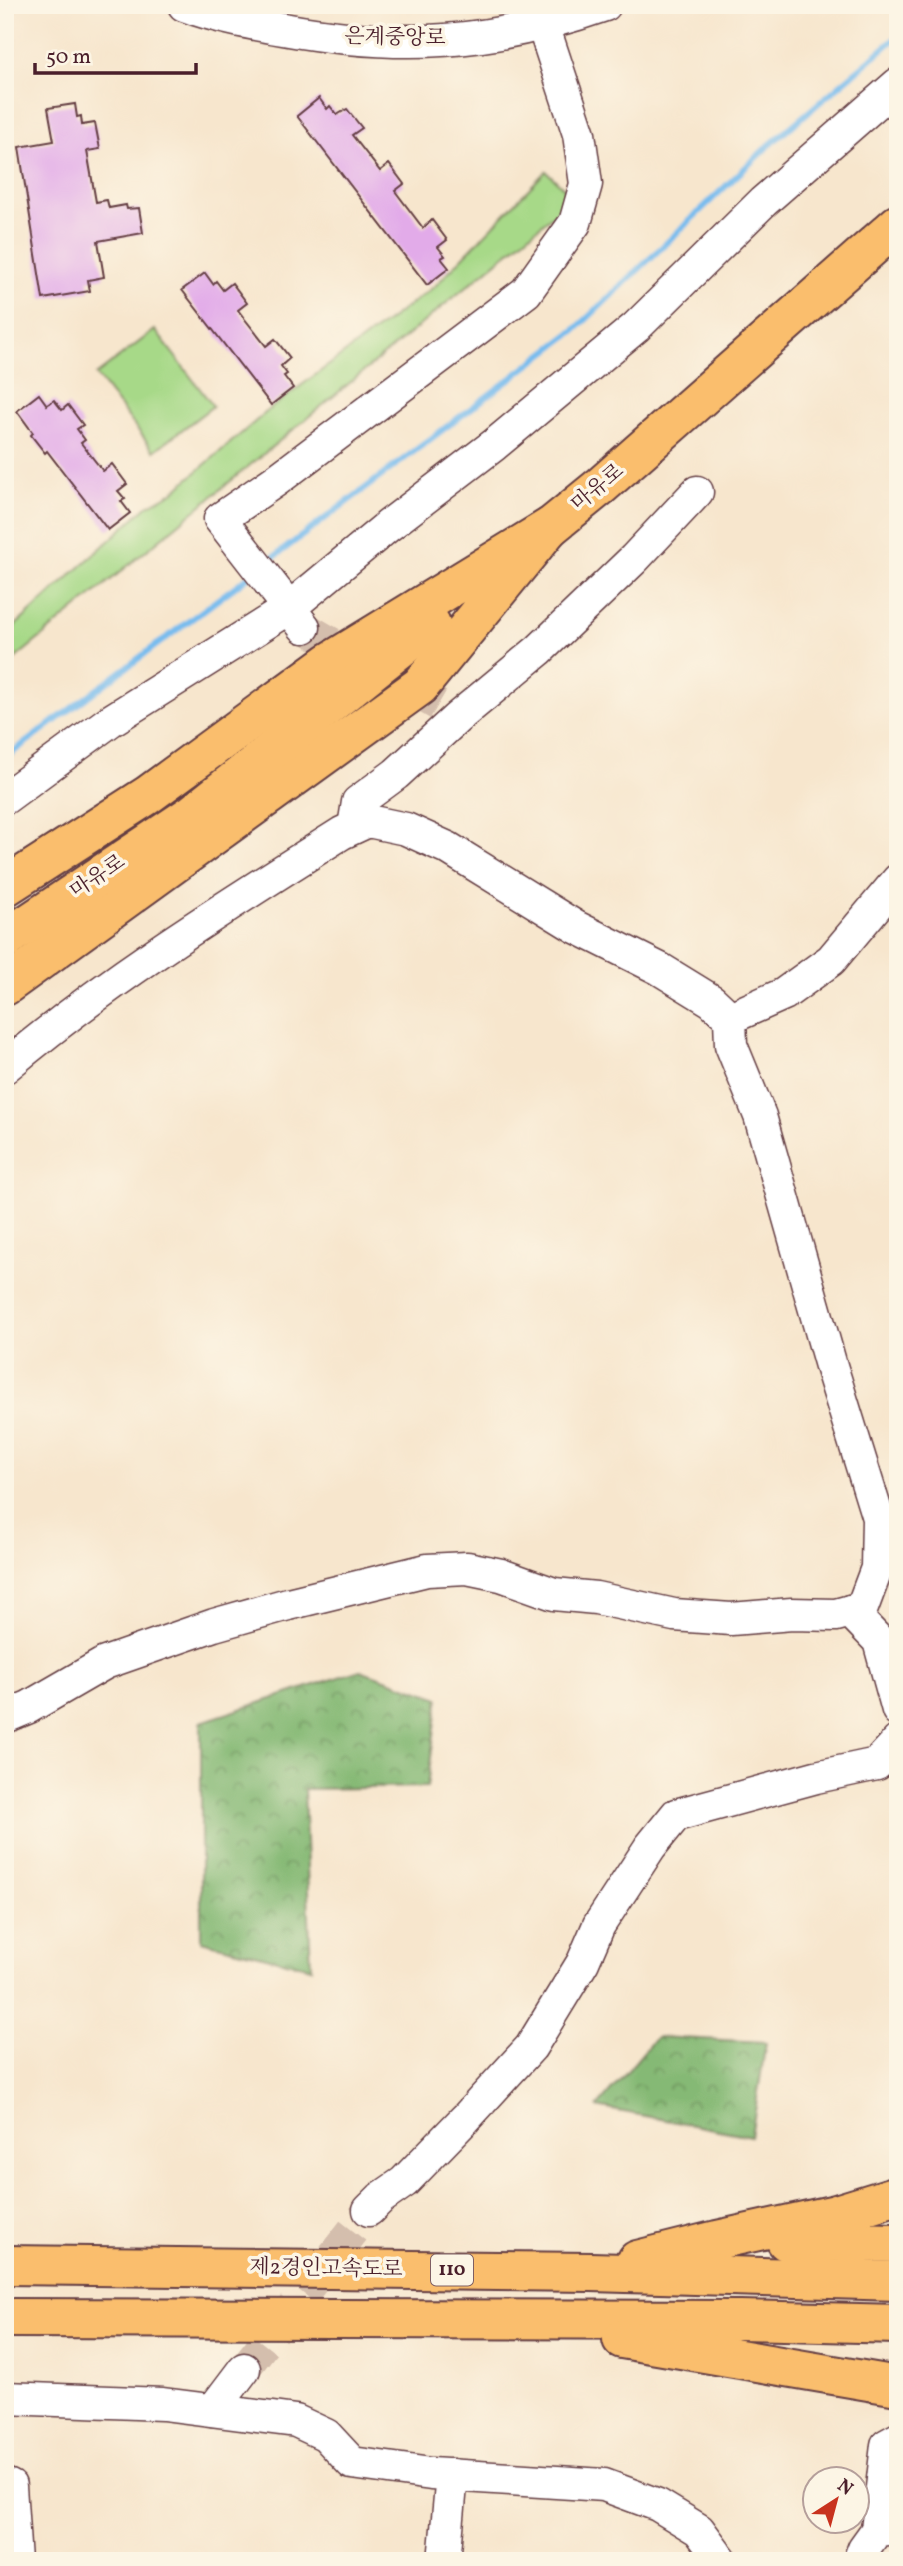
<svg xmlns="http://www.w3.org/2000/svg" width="903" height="2566" font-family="Vollkorn,'Noto Serif KR',serif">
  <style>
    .forest { fill: url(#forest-crowns); stroke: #686c50; stroke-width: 2 }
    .park { fill: #a7d988; stroke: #787c5a; stroke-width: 2 }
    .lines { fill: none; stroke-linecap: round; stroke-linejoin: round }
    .stream { stroke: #77bcee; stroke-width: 6 }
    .building { fill: #e2abe9 }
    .minor-tunnel { stroke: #d4bead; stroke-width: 32; stroke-dasharray: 32 16; stroke-linecap: butt }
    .minor-casing { stroke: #643d43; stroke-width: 35 }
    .major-casing { stroke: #643d43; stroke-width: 42 }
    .highway-casing { stroke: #643d43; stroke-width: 42 }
    .minor { stroke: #fff; stroke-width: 32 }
    .major { stroke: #fabe6d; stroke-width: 38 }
    .highway { stroke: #fabe6d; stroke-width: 38 }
    .labels { text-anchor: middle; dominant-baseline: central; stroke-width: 7; stroke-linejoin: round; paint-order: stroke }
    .shield { fill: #fcf5e5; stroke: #7f5f63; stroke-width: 2 }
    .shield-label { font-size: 19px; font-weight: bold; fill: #4a1f2b }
    .street-label { font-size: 21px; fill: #4a1f2b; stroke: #fcf5e5 }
  </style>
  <defs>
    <pattern id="forest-crowns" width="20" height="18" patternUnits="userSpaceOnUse" patternTransform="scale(1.75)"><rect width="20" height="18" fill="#85b974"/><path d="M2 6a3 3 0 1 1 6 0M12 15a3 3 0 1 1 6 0" fill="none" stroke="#6f965f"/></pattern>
  </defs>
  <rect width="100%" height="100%" fill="#fcf5e5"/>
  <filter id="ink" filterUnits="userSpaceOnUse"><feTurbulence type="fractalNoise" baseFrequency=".0143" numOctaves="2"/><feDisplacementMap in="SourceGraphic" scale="14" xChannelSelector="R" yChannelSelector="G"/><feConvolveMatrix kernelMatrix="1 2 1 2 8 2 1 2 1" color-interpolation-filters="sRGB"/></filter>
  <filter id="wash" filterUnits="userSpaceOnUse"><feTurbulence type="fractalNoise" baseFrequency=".00686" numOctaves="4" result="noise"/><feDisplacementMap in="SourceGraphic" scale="28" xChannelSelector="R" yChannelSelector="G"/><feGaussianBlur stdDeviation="1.57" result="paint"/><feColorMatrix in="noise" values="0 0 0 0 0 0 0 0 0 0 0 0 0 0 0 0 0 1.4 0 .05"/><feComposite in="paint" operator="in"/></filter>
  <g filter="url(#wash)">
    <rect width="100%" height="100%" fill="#f7e6cd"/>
    <g class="forest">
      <path d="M360,1670L439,1698L427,1787L304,1789L311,1968L201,1941V1722Z"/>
      <path d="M656,2037L766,2042L751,2136L597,2107Z"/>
    </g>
    <g class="park">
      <path d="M546,171L574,198L5,667V635L146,507L173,492L271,408L435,286Z"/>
      <path d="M155,330L213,406L154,451L96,375Z"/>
    </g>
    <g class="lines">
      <g class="stream">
        <path d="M266,563L575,330L767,147L898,36"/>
        <path d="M5,758L252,574"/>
      </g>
    </g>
    <g id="blocks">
      <g class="building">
        <path d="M319,98L327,109L330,106L337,115L347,109L362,128L352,135L380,171L389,164L404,184L395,191L423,228L432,220L447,240L438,247L445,256L441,258L449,268L427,285L297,116Z"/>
        <path d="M75,104L77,117L81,116L82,125L95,123L100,149L87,151L96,202L107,200L109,208L126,205L127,209L139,208L143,233L98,241L104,277L88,280L90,291L43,299L19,147L54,141L48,108Z"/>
        <path d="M205,273L213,284L216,281L223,290L232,283L247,303L238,310L244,318L266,346L275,339L290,358L281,366L287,374L284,376L293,388L271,405L182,290Z"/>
        <path d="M39,394L47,405L54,400L62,410L68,405L83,425L77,429L85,440L81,443L103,471L112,464L127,484L118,491L125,499L121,501L130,513L108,530L47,451L45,453L31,435L33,433L17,411Z"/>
      </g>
    </g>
  </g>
  <g filter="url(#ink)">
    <use href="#blocks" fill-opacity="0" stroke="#643d43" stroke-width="2"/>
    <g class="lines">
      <g class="minor-tunnel">
        <path d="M304,627L438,705"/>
        <path d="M244,2369L369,2210"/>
      </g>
      <defs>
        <g id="minor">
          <path d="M184,5C216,17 248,23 283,29C400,50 492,45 605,5"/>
          <path d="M304,627L220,519L278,479L526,292L575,223L586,184L579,134L543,25"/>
          <path d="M5,798L110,721L288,609L388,526L494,445L636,327L763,202L898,84"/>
          <path d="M354,827L358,802L396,774L457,718L539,650L634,559L697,492"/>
          <path d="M730,1018L784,994L831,960L898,880"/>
          <path d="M5,1067C110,978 227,906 342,833L368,821L406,829L448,848L576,927L660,969L712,1001L730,1018L731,1045L760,1116L831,1366L878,1518L877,1568L862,1608L836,1615L792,1614L731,1619L674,1615L596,1598L554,1594L501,1575L467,1568L427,1570L288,1604L214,1625L105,1663L29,1707L5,1717"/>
          <path d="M850,1611L879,1641L898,1710"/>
          <path d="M369,2210L381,2198L404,2182L465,2119L531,2047L583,1962L599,1925L650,1847L676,1815L816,1777L877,1764L898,1741"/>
          <path d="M5,2398L163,2404L296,2421L326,2435L352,2463L431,2474L604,2485L658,2505L699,2530L722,2561"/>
          <path d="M213,2410L244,2369"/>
          <path d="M5,2484L10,2486L15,2561"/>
          <path d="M877,2530L887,2445L898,2439"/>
          <path d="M444,2561L452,2475"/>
          <path d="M859,2561L864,2548L877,2530L896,2528"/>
        </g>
        <g id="major">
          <path d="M532,542L602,485L898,224"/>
          <path d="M5,887L148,795L328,663L550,527L420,686L5,986"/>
          <path d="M5,939L192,814L431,624"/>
        </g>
        <g id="highway">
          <path d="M786,2241L898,2243"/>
          <path d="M637,2260L717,2240L836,2214L898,2195"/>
          <path d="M5,2265L591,2272L898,2281"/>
          <path d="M5,2318L740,2320L898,2324"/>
          <path d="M622,2339L898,2386"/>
        </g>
      </defs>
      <use href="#minor" class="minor-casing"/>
      <use href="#major" class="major-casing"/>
      <use href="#highway" class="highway-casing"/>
      <use href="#minor" class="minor"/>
      <use href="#major" class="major"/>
      <use href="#highway" class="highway"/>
    </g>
  </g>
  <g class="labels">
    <rect class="shield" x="431" y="2254.5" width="42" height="31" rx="5"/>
    <g class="shield-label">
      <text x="452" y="2270">110</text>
    </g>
    <g class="street-label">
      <text transform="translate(395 38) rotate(1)">은계중앙로</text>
      <text transform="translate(598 488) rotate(-40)">마유로</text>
      <text transform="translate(98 877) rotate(-34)">마유로</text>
      <text transform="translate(326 2269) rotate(1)">제2경인고속도로</text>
    </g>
  </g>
  <rect width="903" height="2566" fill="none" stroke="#fcf5e5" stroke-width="28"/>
  <g transform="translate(836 2500) rotate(36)"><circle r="33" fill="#fcf5e5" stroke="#b59f9b" stroke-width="2"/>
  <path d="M0-5L12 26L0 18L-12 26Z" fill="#c8321e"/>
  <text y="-10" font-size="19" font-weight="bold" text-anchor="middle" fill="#4a1f2b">N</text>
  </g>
  <path d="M35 63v10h161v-10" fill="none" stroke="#4a1f2b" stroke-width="3.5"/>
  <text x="46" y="63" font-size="21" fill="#4a1f2b" stroke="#fcf5e5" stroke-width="5" paint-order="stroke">50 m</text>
</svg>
